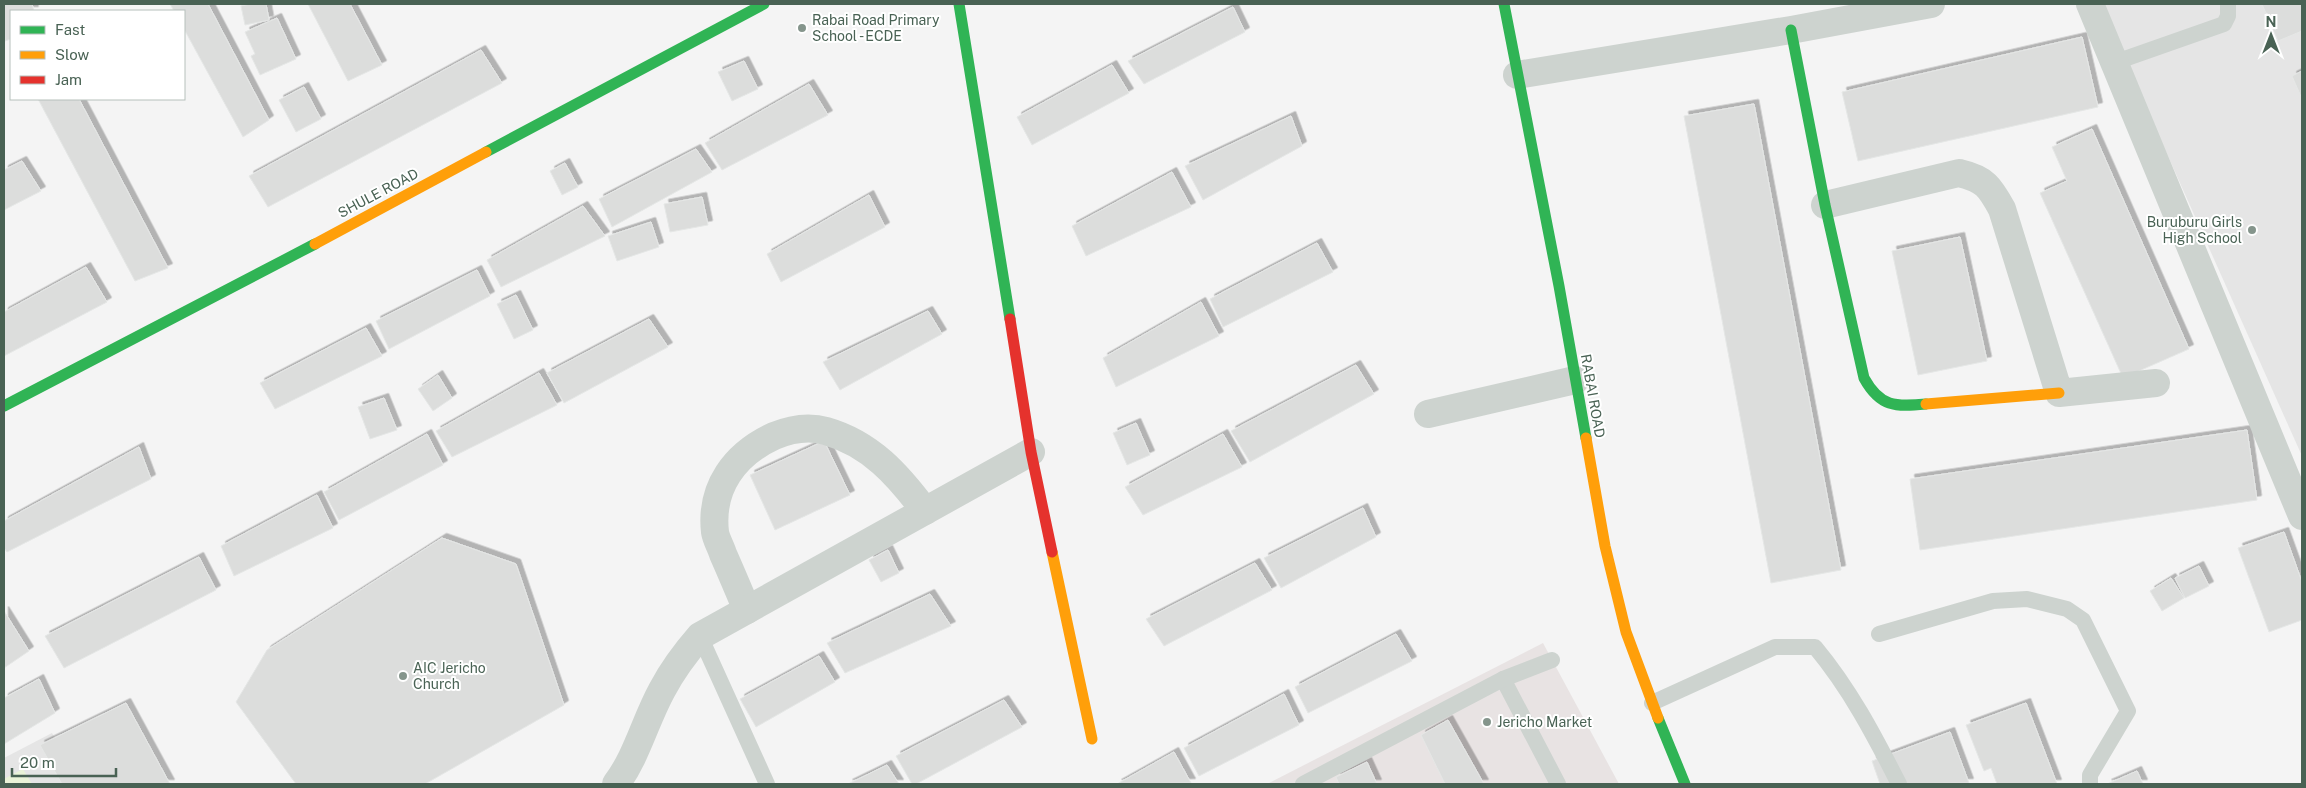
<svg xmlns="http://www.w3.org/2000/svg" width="2306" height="788" font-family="'Public Sans',sans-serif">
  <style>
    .commercial { fill: #e8e3e3 }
    .education { fill: #e5e5e5 }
    .green { fill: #eaf3d8 }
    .building { fill: #dcdddc; stroke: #e5e7e6; filter: url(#shadow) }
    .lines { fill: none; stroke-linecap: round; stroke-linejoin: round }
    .lane { stroke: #cdd3cf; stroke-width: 16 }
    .street { stroke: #cdd3cf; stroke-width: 28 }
    .fast { stroke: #30b455; stroke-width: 11 }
    .slow { stroke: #ff9f0a; stroke-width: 11 }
    .jam { stroke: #e5322d; stroke-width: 11 }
    .poi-dot { fill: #85958c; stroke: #fff; stroke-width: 2 }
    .labels { text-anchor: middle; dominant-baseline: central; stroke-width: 4; stroke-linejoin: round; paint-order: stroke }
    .poi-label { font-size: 14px; fill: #496254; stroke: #fff; text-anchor: start }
    .street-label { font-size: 14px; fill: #496254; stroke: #fff }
  </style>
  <defs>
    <filter id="shadow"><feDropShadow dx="4.5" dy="-4.5" stdDeviation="0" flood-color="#0004"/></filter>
  </defs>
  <rect width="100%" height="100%" fill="#f4f4f4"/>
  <path class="commercial" d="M1543,643L1619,784H1267Z"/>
  <g class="education">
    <path d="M2100,4H2302V456Z"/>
    <path d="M52,733L81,784H4V758Z"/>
  </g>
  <path class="green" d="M23,769L32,784H4V779Z"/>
  <g class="building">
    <path d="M4,4H32L34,11H11V39L5,41Z"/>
    <path d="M170,4H208L269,120L243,137L184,29V11H174Z"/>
    <path d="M251,4H266L269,20L245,25L241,6Z"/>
    <path d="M308,4H350L382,65L348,81Z"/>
    <path d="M2262,4H2302V31L2278,41Z"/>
    <path d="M1233,7L1245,32L1144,84L1128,61Z"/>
    <path d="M277,18L296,59L260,75L251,56L255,54L245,32Z"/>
    <path d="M2082,37L2098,107L1858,161L1842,92Z"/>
    <path d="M481,50L502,83L268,207L249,176Z"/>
    <path d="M744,61L758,89L732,101L718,72Z"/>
    <path d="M1112,65L1129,93L1032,145L1017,117Z"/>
    <path d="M2302,71V99L2292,76Z"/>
    <path d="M809,84L828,115L722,170L705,143Z"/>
    <path d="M304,87L321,119L296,132L279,100Z"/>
    <path d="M38,99H79L168,268L135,281Z"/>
    <path d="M1754,104L1841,570L1771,583L1684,116Z"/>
    <path d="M1291,116L1302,146L1203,200L1185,166Z"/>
    <path d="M2092,129L2189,349L2123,378L2040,193L2067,181L2052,147Z"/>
    <path d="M696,149L712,172L612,227L599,199Z"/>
    <path d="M22,161L41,191L4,210V170Z"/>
    <path d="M565,163L578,187L562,195L550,171Z"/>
    <path d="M1172,172L1191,207L1086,256L1072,226Z"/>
    <path d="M869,195L885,227L781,282L767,254Z"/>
    <path d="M702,197L708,225L670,232L664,204Z"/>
    <path d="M583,206L605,236L501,287L487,260Z"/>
    <path d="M651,222L659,247L617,261L608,236Z"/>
    <path d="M1960,237L1987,361L1918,375L1892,251Z"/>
    <path d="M1317,243L1333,272L1223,327L1210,299Z"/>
    <path d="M86,267L107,302L4,356V312Z"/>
    <path d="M477,270L490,296L389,349L376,321Z"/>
    <path d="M516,295L533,330L514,339L497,304Z"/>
    <path d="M1201,302L1219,336L1116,387L1103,358Z"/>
    <path d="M928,311L942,334L840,390L823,362Z"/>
    <path d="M649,319L668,347L564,403L547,373Z"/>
    <path d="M366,328L382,356L275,409L260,383Z"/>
    <path d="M1356,365L1374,394L1250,462L1231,431Z"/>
    <path d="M539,373L557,405L452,457L436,431Z"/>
    <path d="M438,375L452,398L433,411L418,389Z"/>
    <path d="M384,398L397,430L370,439L358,407Z"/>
    <path d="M1136,423L1150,455L1127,465L1113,433Z"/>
    <path d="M2247,430L2257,500L1920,550L1910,479Z"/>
    <path d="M427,434L443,465L339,520L324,492Z"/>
    <path d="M1223,434L1242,467L1143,515L1125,487Z"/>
    <path d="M824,441L850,495L775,530L750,475Z"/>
    <path d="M139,447L151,479L7,552L4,548V521Z"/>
    <path d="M317,495L333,528L234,576L221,546Z"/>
    <path d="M1363,508L1376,537L1281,588L1264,558Z"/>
    <path d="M2284,532L2302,582V620L2269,632L2238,548Z"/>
    <path d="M442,538L516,564L564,705L425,784H296L236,702L267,650Z"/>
    <path d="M888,550L899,573L881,582L869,560Z"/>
    <path d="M199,557L216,590L64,668L45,636Z"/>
    <path d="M1255,563L1272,590L1164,646L1146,619Z"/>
    <path d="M2199,566L2209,586L2185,598L2175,578Z"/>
    <path d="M2171,578L2184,598L2162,611L2150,591Z"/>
    <path d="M930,594L951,626L845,673L827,643Z"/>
    <path d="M4,611L29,651L4,668Z"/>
    <path d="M1396,634L1412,661L1308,713L1295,687Z"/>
    <path d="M819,656L835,682L756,727L740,699Z"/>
    <path d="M39,679L55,713L4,744V698Z"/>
    <path d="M1284,694L1299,725L1199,776L1184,748Z"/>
    <path d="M1004,700L1022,727L916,784H912L896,756Z"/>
    <path d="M126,703L170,784H62L40,745Z"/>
    <path d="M2026,703L2057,784H1997L1991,768L1984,771L1966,725Z"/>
    <path d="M1448,720L1484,784H1445L1421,735Z"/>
    <path d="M1950,732L1969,783L1880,784L1872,761Z"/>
    <path d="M1174,752L1191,783L1117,784Z"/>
    <path d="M1367,762L1377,784H1339L1336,777Z"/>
    <path d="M887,765L899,784H848Z"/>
    <path d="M2137,771L2143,784H2107Z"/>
  </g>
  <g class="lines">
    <g class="lane">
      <path d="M2113,63L2224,24L2228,16V4"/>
      <path d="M1879,634L1993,601L2027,599L2067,609L2083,620L2128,711L2090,775V784"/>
      <path d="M700,636L767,784"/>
      <path d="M1503,679L1558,784"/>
      <path d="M1652,703L1775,647H1815C1850,689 1874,735 1899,784"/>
      <path d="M1303,784L1503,679L1552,660"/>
    </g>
    <g class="street">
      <path d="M2090,4L2302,516"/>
      <path d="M1517,75L1791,30L1931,4"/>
      <path d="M1825,205L1959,173C1985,179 1990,187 2002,209L2059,393L2156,383"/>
      <path d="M1428,414L1575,380"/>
      <path d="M747,610C739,591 731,572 723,554C721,547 716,539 715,532C710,487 735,454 774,436C791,429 809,426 826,431C871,444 898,475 925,511"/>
      <path d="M616,784C637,756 645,721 662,690C672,671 686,652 700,636L1031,452"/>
    </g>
    <g class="fast">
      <path d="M959,4L1010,319"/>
      <path d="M1504,4L1559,286L1586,438"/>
      <path d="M1791,30L1825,205L1864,378C1880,407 1895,407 1926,404"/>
      <path d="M486,152L764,4"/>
      <path d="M4,406L315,244"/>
      <path d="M1658,718L1685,784"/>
    </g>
    <g class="slow">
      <path d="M315,244L486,152"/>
      <path d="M1926,404L2059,393"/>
      <path d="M1586,438L1605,546L1626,632L1658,718"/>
      <path d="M1052,552L1092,739"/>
    </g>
    <path class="jam" d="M1010,319L1031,452L1052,552"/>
  </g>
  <g class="poi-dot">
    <circle cx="802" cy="28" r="5"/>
    <circle cx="2252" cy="230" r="5"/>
    <circle cx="403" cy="676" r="5"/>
    <circle cx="1487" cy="722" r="5"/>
  </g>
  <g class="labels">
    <g class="poi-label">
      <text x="812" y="20">Rabai Road Primary<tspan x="812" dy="16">School - ECDE</tspan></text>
      <text x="2242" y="222" text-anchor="end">Buruburu Girls<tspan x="2242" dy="16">High School</tspan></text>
      <text x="413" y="668">AIC Jericho<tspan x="413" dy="16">Church</tspan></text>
      <text x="1497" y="722">Jericho Market</text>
    </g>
    <g class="street-label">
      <text transform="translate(378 193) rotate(-28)">SHULE ROAD</text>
      <text transform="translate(1593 396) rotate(80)">RABAI ROAD</text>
    </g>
  </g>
  <rect width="2306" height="788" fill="none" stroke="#496254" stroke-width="10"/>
  <rect x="10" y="10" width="175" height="90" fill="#ffffff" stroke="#b6c0bb"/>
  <rect x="20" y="26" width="25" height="8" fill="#30b455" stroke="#b6c0bb"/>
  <text x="55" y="35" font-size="15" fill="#496254">Fast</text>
  <rect x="20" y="51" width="25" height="8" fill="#ff9f0a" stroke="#b6c0bb"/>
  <text x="55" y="60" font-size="15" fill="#496254">Slow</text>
  <rect x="20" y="76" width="25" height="8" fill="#e5322d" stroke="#b6c0bb"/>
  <text x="55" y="85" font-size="15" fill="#496254">Jam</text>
  <g transform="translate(2271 35)" stroke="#ffffff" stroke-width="4" paint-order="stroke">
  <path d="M0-4L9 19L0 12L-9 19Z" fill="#496254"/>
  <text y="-8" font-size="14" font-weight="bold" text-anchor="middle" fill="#496254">N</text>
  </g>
  <path d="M12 768v8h104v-8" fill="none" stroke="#496254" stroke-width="2.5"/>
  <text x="20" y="768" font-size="15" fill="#496254" stroke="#ffffff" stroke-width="4" paint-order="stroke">20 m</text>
</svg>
